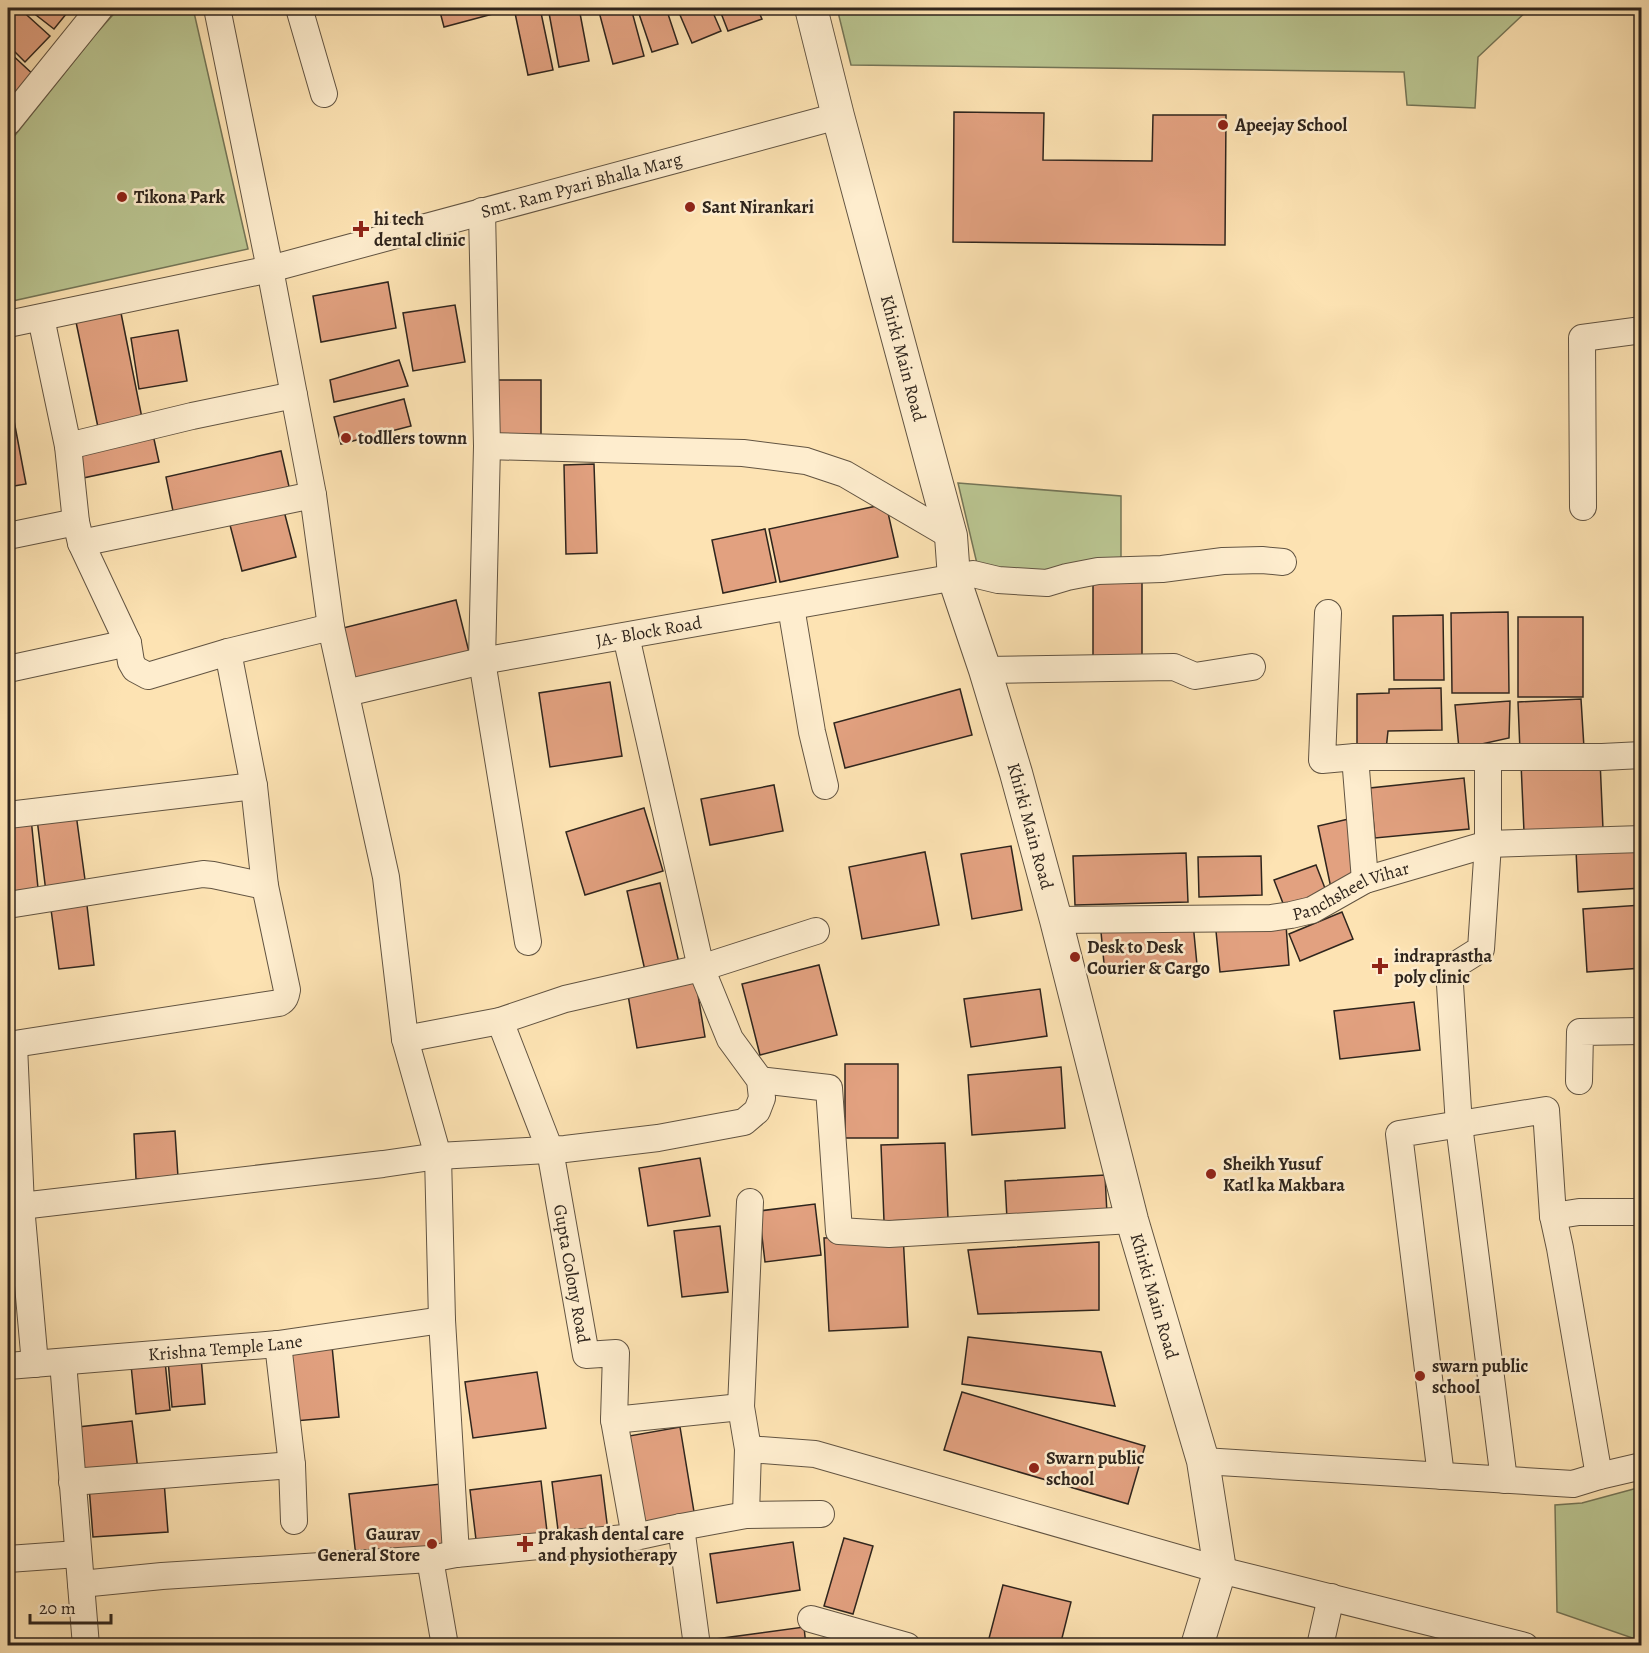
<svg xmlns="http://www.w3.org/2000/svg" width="1649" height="1653" font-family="Alegreya,serif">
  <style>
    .green { fill: #bac591; stroke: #747557; stroke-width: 1.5 }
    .building { fill: #e2a180; stroke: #2f251d; stroke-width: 1.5 }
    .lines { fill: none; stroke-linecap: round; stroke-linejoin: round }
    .minor-casing { stroke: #625442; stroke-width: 28 }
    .tertiary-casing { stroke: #625442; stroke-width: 34 }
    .minor { stroke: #feedce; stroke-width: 26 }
    .tertiary { stroke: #feedce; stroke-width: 32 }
    .poi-dot { fill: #8f2418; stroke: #feedce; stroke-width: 2 }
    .labels { text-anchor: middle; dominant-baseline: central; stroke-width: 5; stroke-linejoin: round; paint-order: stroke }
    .poi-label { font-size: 18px; font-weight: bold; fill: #2f251d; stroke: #feedce; text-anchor: start }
    .street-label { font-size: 18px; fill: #2f251d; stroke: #feedce }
  </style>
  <rect width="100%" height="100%" fill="#fde3b3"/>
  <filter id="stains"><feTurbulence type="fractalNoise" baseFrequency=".00333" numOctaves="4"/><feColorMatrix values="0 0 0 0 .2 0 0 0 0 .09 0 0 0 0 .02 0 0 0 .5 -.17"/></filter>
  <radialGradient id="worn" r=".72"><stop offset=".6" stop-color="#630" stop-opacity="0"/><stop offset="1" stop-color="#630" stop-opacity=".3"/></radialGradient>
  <g class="green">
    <path d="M119,8H193L248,249L8,302V144L95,35Z"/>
    <path d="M837,8H1530L1478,57L1475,108L1407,105L1404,72L851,65Z"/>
    <path d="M958,483L1121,496V561L1048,576L978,568Z"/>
    <path d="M1641,1487H1642L1641,1641L1557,1612L1555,1505L1582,1503Z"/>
  </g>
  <g class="building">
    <path d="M8,8H19L50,36L25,62L8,45Z"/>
    <path d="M27,8H71L54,29Z"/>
    <path d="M439,8H503L504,11L444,27Z"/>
    <path d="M540,8L553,70L528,75L515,13Z"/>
    <path d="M579,8L589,61L559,67L549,13Z"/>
    <path d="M598,8H631L644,56L613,64Z"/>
    <path d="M637,8H666L678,44L652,52Z"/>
    <path d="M677,8H711L721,31L692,43Z"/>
    <path d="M719,8H757L762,19L728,31Z"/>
    <path d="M8,51L37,78L19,97L8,87Z"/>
    <path d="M8,89L15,95L8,103Z"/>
    <path d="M954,112L1044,113L1043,160L1152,161L1153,115H1226L1225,245L953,242Z"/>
    <path d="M388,282L396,328L321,342L313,296Z"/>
    <path d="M455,305L465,362L413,371L403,313Z"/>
    <path d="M121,313L143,423L99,432L76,322Z"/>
    <path d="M178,330L187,381L139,389L131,338Z"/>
    <path d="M399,360L408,386L334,402L330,380Z"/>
    <rect x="491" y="380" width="50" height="57"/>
    <path d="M8,389L26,484L8,487Z"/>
    <path d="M404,399L411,426L341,444L334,417Z"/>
    <path d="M152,430L159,462L83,478L76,446Z"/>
    <path d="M281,451L290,491L174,516L166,477Z"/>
    <path d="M594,464L597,553L566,554L564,465Z"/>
    <path d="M886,504L898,557L780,582L769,529Z"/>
    <path d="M284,511L296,557L242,571L230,525Z"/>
    <path d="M765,529L776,582L723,593L712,540Z"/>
    <rect x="1093" y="582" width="49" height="78"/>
    <path d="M456,600L469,652L352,680L339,629Z"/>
    <path d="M1508,612L1509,693H1452L1451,613Z"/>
    <path d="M1443,615L1444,680H1394L1393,616Z"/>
    <rect x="1518" y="617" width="65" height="80"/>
    <path d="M610,682L622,756L550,767L539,693Z"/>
    <path d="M1441,688L1442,730L1388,731L1386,750L1357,751V694L1389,693V689Z"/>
    <path d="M960,689L972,735L845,768L834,723Z"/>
    <path d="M1581,699L1584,748L1520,751L1518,702Z"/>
    <path d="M1510,701L1509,738L1459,749L1455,705Z"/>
    <path d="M1600,760L1603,829L1524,832L1521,763Z"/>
    <path d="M1464,778L1469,829L1375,838L1370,788Z"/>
    <path d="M774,785L783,831L710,845L701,799Z"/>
    <path d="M644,808L663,871L585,895L566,832Z"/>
    <path d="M76,814L86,887L46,892L37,819Z"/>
    <path d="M31,818L38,888L8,892V821Z"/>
    <path d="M1353,818L1355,875L1332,893L1318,826Z"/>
    <path d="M1011,846L1022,910L972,919L961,854Z"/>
    <path d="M1642,847V888L1578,892L1576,850Z"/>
    <path d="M925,852L939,925L862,939L849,867Z"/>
    <path d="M1186,853L1188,902L1075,905L1073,856Z"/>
    <path d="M1261,856L1262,895L1199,897L1198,857Z"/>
    <path d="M1316,865L1328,896L1286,911L1274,880Z"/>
    <path d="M660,883L680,967L646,975L627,891Z"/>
    <path d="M86,897L94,965L59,969L50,902Z"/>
    <path d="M1642,905V968L1587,972L1583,909Z"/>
    <path d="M1342,912L1353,939L1300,961L1289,934Z"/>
    <path d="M1193,923L1197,965L1105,974L1101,932Z"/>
    <path d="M1286,925L1289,965L1220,972L1216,931Z"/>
    <path d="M819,965L837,1035L760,1055L742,984Z"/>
    <path d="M695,977L705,1037L637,1048L627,989Z"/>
    <path d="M1040,989L1047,1036L971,1047L964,999Z"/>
    <path d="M1414,1002L1420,1050L1340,1059L1334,1011Z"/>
    <rect x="845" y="1064" width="53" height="74"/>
    <path d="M1061,1067L1065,1128L972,1135L968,1075Z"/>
    <path d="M175,1131L178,1177L136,1179L134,1134Z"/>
    <path d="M945,1143L948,1219L884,1221L881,1145Z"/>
    <path d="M700,1158L710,1216L648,1226L639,1168Z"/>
    <path d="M1105,1175L1107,1214L1007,1219L1005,1181Z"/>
    <path d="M815,1204L821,1255L765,1262L759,1211Z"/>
    <path d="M720,1226L728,1292L682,1297L674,1231Z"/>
    <path d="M903,1234L908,1327L829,1331L824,1238Z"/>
    <path d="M1099,1242V1310L978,1314L968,1250Z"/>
    <path d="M968,1337L1101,1352L1115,1406L962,1384Z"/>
    <path d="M332,1346L339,1417L295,1421L287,1350Z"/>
    <path d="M201,1357L205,1404L172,1407L168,1360Z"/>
    <path d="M165,1361L170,1410L136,1414L131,1365Z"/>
    <path d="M537,1372L546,1428L473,1438L465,1382Z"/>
    <path d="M962,1392L1145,1446L1128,1504L944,1450Z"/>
    <path d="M132,1421L138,1470L85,1477L78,1427Z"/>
    <path d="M680,1427L695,1518L644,1527L629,1436Z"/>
    <path d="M601,1475L608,1531L559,1538L552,1482Z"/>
    <path d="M164,1481L168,1532L93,1537L89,1486Z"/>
    <path d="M541,1481L548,1540L477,1548L470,1490Z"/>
    <path d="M441,1484L448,1547L356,1557L349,1494Z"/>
    <path d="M844,1538L873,1546L853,1614L824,1606Z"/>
    <path d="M793,1542L800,1590L717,1603L710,1554Z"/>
    <path d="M1003,1585L1071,1602L1060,1646H987Z"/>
    <path d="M804,1627L806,1646H717L716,1639Z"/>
  </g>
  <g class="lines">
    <defs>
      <g id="minor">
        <path d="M217,8L270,269L313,495L331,627L386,877L405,1039L438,1156L442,1320L456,1554"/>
        <path d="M299,8L324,94"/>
        <path d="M8,122L100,8"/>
        <path d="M482,211L487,446L482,661L528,942"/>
        <path d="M41,318L68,446L76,522L81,543L128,643L131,662L135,669L148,676L228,652L331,627"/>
        <path id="s1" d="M8,324L270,269L838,116"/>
        <path d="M68,446L192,416L294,395"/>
        <path d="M487,446L743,453L806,461L845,474L951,536"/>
        <path d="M1583,507L1582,338L1642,330"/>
        <path d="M8,536L76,522"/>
        <path d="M81,543L313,495"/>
        <path d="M791,607L812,732L825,786"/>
        <path d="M1328,613L1322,760L1355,757H1602L1642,755"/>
        <path d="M8,669L128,643"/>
        <path d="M985,670L1174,667L1195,676L1252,667"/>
        <path id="s2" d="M346,693L482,661L973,574L998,580L1047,583L1067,577L1098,571L1162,569L1223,561L1262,560L1283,562"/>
        <path d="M1355,757L1365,880"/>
        <path d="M1488,758V844L1481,949L1449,969L1459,1125L1504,1480"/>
        <path d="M8,815L254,786"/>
        <path d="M8,905L203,874L213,875L265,886"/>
        <path id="s3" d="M1056,920L1271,918L1291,915L1312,910L1365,880L1488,844L1642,839"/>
        <path id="s4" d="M500,1021L550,1150L586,1355L616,1353L614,1420L635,1537"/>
        <path d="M405,1039L500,1021L565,999L701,968L816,931"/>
        <path d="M8,1045L279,1003C285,1000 286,996 287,990L265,886L254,786L228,652"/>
        <path d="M14,1045L21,1206L35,1364"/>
        <path d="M760,1080L829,1088L839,1231L889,1234L1132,1220"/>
        <path d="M1579,1081L1580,1032L1642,1031"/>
        <path d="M21,1206L383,1164L438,1156L565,1149L658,1138L744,1122L757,1111L762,1098L760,1080L730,1039L701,968L626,636"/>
        <path d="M1553,1216L1579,1212H1642"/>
        <path d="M278,1344L292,1465L294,1521"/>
        <path d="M63,1362L86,1646"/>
        <path id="s5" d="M8,1366L278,1344L442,1320"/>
        <path d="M614,1420L741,1407"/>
        <path d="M748,1449L815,1454L1220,1570L1525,1646"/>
        <path d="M1203,1461L1573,1484L1599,1476L1642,1466"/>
        <path d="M1441,1476L1399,1134L1546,1110L1553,1216L1560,1248L1599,1476"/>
        <path d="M72,1482L292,1465"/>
        <path d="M746,1515L748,1449L741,1407L750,1202"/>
        <path d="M681,1527L697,1646"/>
        <path d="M8,1559L78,1554"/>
        <path d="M430,1559L445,1646"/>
        <path d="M81,1584L162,1576L430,1559L456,1554L635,1537L681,1527L746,1515L821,1514"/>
        <path d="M811,1619L907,1646"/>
        <path d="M1320,1646L1331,1597"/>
      </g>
      <g id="tertiary">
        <path id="s6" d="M811,8L838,116L951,536L954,578L985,670L1016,773L1056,920L1132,1220L1203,1461L1220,1570L1197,1646"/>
      </g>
    </defs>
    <use href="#minor" class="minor-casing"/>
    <use href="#tertiary" class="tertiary-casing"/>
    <use href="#minor" class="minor"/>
    <use href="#tertiary" class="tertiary"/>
  </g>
  <g class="poi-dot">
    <circle cx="1223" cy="125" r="6"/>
    <circle cx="122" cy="197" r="6"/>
    <circle cx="690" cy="207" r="6"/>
    <path d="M358 220h6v6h6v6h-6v6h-6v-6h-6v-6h6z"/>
    <circle cx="346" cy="438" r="6"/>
    <circle cx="1075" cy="957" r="6"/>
    <path d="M1377 957h6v6h6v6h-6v6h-6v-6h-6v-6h6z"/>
    <circle cx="1211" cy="1174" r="6"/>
    <circle cx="1420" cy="1376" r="6"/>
    <circle cx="1034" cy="1468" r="6"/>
    <circle cx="432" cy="1544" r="6"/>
    <path d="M522 1535h6v6h6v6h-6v6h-6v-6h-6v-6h6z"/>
  </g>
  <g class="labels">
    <g class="poi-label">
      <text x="1235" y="125">Apeejay School</text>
      <text x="134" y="197">Tikona Park</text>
      <text x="702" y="207">Sant Nirankari</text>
      <text x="374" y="219">hi tech<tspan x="374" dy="21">dental clinic</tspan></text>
      <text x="358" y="438">todllers townn</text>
      <text x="1087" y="947">Desk to Desk<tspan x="1087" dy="21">Courier &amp; Cargo</tspan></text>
      <text x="1394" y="956">indraprastha<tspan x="1394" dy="21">poly clinic</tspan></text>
      <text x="1223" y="1164">Sheikh Yusuf<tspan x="1223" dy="21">Katl ka Makbara</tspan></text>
      <text x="1432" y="1366">swarn public<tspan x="1432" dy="21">school</tspan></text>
      <text x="1046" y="1458">Swarn public<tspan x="1046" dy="21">school</tspan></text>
      <text x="420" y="1534" text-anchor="end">Gaurav<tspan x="420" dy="21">General Store</tspan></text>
      <text x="538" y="1534">prakash dental care<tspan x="538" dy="21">and physiotherapy</tspan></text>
    </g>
    <g class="street-label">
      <text stroke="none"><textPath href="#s1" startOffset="590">Smt. Ram Pyari Bhalla Marg</textPath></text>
      <text stroke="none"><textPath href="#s6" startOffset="362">Khirki Main Road</textPath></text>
      <text stroke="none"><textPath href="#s2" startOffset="309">JA- Block Road</textPath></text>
      <text stroke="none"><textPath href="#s6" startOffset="848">Khirki Main Road</textPath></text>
      <text stroke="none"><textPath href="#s3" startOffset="300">Panchsheel Vihar</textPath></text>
      <text stroke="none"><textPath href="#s4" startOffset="264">Gupta Colony Road</textPath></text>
      <text stroke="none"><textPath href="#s6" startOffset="1334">Khirki Main Road</textPath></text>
      <text stroke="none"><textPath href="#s5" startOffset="218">Krishna Temple Lane</textPath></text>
    </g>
  </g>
  <rect width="1649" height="1653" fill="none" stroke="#fde3b3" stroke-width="30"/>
  <rect x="9" y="9" width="1631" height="1635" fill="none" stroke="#2f251d" stroke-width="3"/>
  <rect x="15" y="15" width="1619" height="1623" fill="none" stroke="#2f251d" stroke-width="1.5"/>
  <path d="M30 1614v9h81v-9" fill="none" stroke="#2f251d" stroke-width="3"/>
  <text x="39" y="1614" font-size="18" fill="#2f251d" stroke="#feedce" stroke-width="4.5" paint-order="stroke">20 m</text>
  <rect width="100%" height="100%" filter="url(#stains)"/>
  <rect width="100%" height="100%" fill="url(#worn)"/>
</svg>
